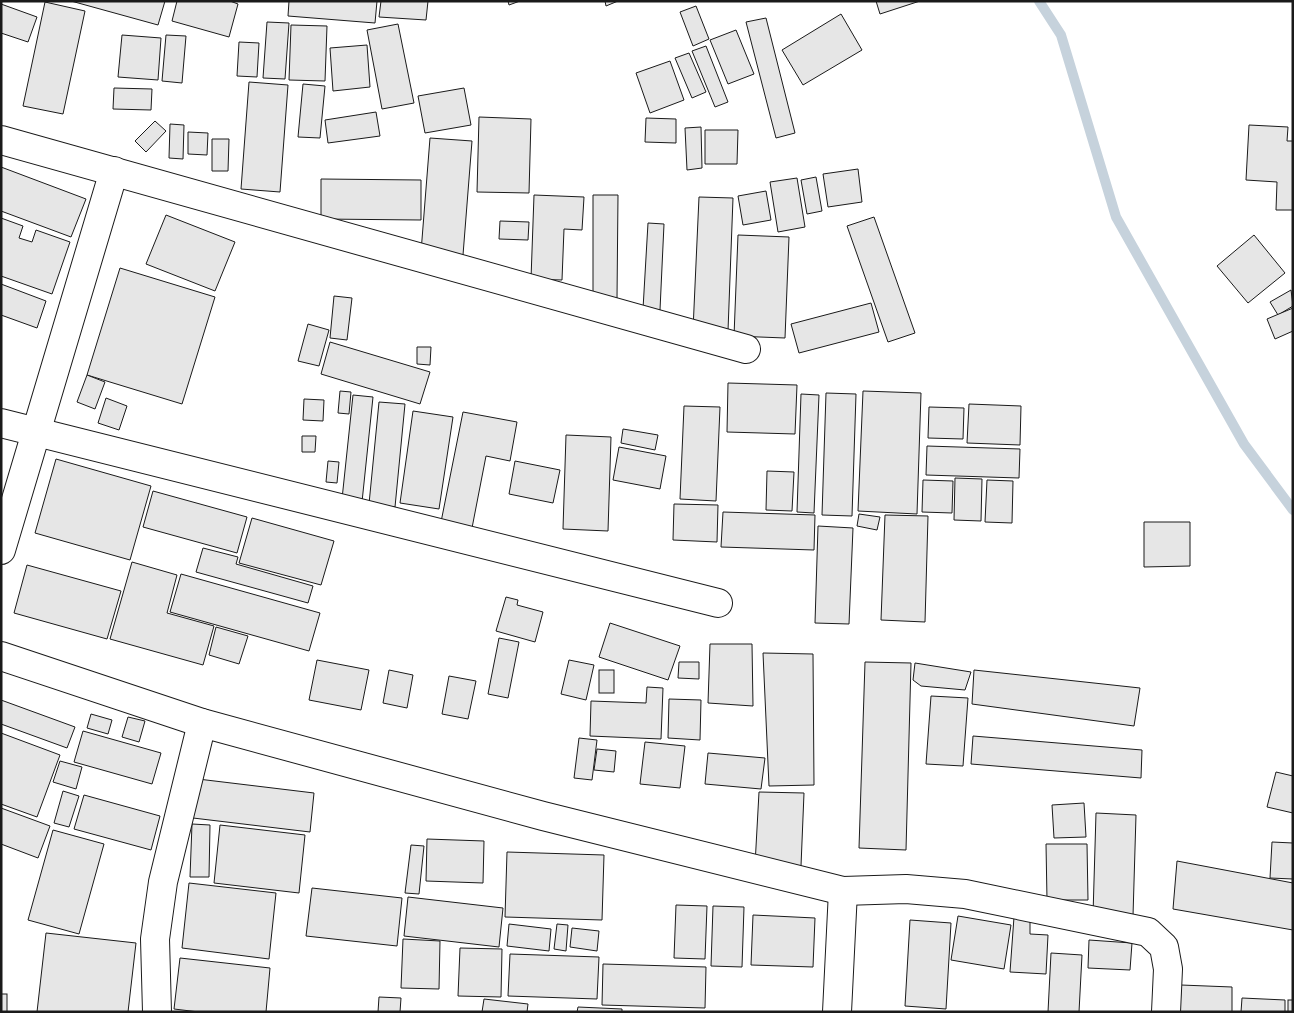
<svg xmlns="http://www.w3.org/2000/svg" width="1294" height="1013" font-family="Figtree,sans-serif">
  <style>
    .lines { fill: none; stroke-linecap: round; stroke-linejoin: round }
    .stream { stroke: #c6d2dc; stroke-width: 10 }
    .building { fill: #e6e6e6; stroke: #1a1a1a }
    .minor-casing { stroke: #1a1a1a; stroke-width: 30 }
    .minor { stroke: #fff; stroke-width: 28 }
  </style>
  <rect width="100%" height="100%" fill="#fff"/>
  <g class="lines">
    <path class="stream" d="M1039,1L1061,35L1116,217L1244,444L1293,510"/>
  </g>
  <g class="building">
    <path d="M71,1H165L158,25Z"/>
    <path d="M177,1H230L238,4L229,37L172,21Z"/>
    <path d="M289,1H377L375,23L288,16Z"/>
    <path d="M381,1H428L426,20L379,17Z"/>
    <path d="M508,1H520L509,5Z"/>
    <path d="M605,1H618L606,6Z"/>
    <path d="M876,1H920L880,14Z"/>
    <path d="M45,2L85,11L63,114L23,106Z"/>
    <path d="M1,4L37,17L28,42L1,33Z"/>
    <path d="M696,6L709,39L693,46L680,12Z"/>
    <path d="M841,14L862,50L803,85L782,50Z"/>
    <path d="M766,18L795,133L776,138L746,22Z"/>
    <path d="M267,22L289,23L285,79L263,78Z"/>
    <path d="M398,24L414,103L382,109L367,30Z"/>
    <path d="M291,25L327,26L325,81L289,80Z"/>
    <path d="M736,30L754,74L728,84L710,40Z"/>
    <path d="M122,35L161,38L158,80L118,77Z"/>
    <path d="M166,35L186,36L182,83L162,81Z"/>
    <path d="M239,42L259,43L257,77L237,76Z"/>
    <path d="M367,45L370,87L333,91L330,48Z"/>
    <path d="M706,46L728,102L715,107L692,51Z"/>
    <path d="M689,53L706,92L692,98L675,58Z"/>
    <path d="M670,61L684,100L650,113L636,73Z"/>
    <path d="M249,82L288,85L280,192L241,189Z"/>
    <path d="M303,84L325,86L320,138L298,137Z"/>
    <path d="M114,88L152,89L151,110L113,109Z"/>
    <path d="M464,88L471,125L425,133L418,96Z"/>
    <path d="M376,112L380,136L328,143L325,120Z"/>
    <path d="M479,117L531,119L529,193L477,192Z"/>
    <path d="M646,118L676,119V143L645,142Z"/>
    <path d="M155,121L166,131L146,152L135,141Z"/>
    <path d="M170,124L184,125L183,159L169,158Z"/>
    <path d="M1249,125L1288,127L1287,141H1293V210H1276L1277,182L1246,180Z"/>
    <path d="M701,127L702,168L687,170L685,128Z"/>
    <path d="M705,130H738L737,164H705Z"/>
    <path d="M188,132L208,133L207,155L188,154Z"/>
    <path d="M430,138L472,141L463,255L421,252Z"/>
    <path d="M212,139H229L228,171H212Z"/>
    <path d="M1,167L86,199L71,237L1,211Z"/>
    <path d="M858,169L862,202L828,207L823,174Z"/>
    <path d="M816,177L822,211L807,214L801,180Z"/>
    <path d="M797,178L805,227L778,232L770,182Z"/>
    <path d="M321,179L421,180V220L321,219Z"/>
    <path d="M766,191L771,220L743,225L738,196Z"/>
    <path d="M534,195L584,197L582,230L564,229L562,280L531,279Z"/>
    <path d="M593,195H618L617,299L593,298Z"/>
    <path d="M699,197L733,198L728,331L693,330Z"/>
    <path d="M166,215L235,242L215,291L146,264Z"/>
    <path d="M874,217L915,333L888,342L847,226Z"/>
    <path d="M1,218L23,226L19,238L32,242L36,230L70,242L52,294L1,276Z"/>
    <path d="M500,221L529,222L528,240L499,239Z"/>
    <path d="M648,223L664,224L660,310L643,309Z"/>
    <path d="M738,235L789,237L785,338L734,336Z"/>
    <path d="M1254,235L1285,273L1248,303L1217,266Z"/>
    <path d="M120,268L215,297L182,404L87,375Z"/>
    <path d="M1,284L46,301L37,328L1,315Z"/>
    <path d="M1291,290L1293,306L1278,315L1270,302Z"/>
    <path d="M334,296L352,298L347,340L330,338Z"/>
    <path d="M871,303L879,332L799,353L791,324Z"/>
    <path d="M1293,308V331L1275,339L1267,319Z"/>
    <path d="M308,324L329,330L319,366L298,361Z"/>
    <path d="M330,342L430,372L420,404L321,374Z"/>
    <path d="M417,347H431L430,365L417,364Z"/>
    <path d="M87,375L105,382L95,409L77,402Z"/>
    <path d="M728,383L797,385L795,434L727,432Z"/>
    <path d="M340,391L351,392L349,414L338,413Z"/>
    <path d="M863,391L921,393L917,514L858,511Z"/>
    <path d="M826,393L856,394L852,516L822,515Z"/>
    <path d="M801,394L819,395L814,513L797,512Z"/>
    <path d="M353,395L373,397L362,502L342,499Z"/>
    <path d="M106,398L127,406L119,430L98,423Z"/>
    <path d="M304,399L324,400L323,421L303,420Z"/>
    <path d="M379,402L405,404L395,507L369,504Z"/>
    <path d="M969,404L1021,406L1020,445L967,443Z"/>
    <path d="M684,406L720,407L716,501L680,499Z"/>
    <path d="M929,407L964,408L963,439L928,438Z"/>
    <path d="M413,411L453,417L439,509L400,503Z"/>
    <path d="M463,412L517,422L510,461L486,456L472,528L441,522Z"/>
    <path d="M623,429L658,435L655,450L621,443Z"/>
    <path d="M566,435L611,437L608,531L563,529Z"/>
    <path d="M302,436H316L315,452H302Z"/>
    <path d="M927,446L1020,449L1019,478L926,475Z"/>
    <path d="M619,447L666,456L660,489L613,480Z"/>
    <path d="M56,459L151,486L130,560L35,533Z"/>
    <path d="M328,461L339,462L337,483L326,482Z"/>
    <path d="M515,461L560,470L553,503L509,494Z"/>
    <path d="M767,471L794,472L792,511L766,510Z"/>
    <path d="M955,478L982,479L981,521L954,520Z"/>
    <path d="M923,480L953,481L952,513L922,512Z"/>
    <path d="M987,480L1013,481L1012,523L985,522Z"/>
    <path d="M153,491L247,517L237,553L143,527Z"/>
    <path d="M674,504L718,505L717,542L673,540Z"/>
    <path d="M723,512L815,515L814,550L721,547Z"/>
    <path d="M859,514L880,517L877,530L857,526Z"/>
    <path d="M885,515L928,516L925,622L881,620Z"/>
    <path d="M252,518L334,541L321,585L239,563Z"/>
    <path d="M1144,522H1190V566L1144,567Z"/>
    <path d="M818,526L853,528L849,624L815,623Z"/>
    <path d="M203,548L238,557L236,564L313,586L308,603L196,572Z"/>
    <path d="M132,562L177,575L167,613L214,626L203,665L110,639Z"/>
    <path d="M27,565L121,591L107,639L14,613Z"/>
    <path d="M181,574L320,613L309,651L170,612Z"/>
    <path d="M506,597L518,600L517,605L543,612L535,642L496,631Z"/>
    <path d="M610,623L680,646L668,680L599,657Z"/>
    <path d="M216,627L248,636L239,664L209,655Z"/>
    <path d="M499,638L519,642L508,698L488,694Z"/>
    <path d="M710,644H752L753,706L708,703Z"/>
    <path d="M763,653L813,654L814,785L769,786Z"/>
    <path d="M317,660L369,670L361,710L309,700Z"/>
    <path d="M569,660L594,665L586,700L561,694Z"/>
    <path d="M679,662H699V679L678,678Z"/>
    <path d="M865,662L911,663L906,850L859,848Z"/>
    <path d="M915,663L971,672L965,690L921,686L913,680Z"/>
    <path d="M389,670L413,675L407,708L383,703Z"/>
    <rect x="599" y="670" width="15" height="23"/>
    <path d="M974,670L1140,688L1134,726L972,704Z"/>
    <path d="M449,676L476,681L468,719L442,714Z"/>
    <path d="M647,687L663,688L661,739L590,736L591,701L646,703Z"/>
    <path d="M931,696L968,698L963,766L926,764Z"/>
    <path d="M669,699L701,700L700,740L668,738Z"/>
    <path d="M1,700L75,727L67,748L1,724Z"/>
    <path d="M91,714L112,720L108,734L87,728Z"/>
    <path d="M128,717L145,721L139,742L122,737Z"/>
    <path d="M83,731L161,753L152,784L74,762Z"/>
    <path d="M1,733L60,755L37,817L1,804Z"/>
    <path d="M973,736L1142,750L1141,778L971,764Z"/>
    <path d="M579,738L597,740L592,780L574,778Z"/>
    <path d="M645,742L685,746L680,788L640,784Z"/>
    <path d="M597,749L616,751L614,772L594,770Z"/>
    <path d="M708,753L765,758L761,789L705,784Z"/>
    <path d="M60,761L82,767L76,789L53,782Z"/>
    <path d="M1276,772L1293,776V813L1267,807Z"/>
    <path d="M198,779L314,793L310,832L193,818Z"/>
    <path d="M63,791L79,796L69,827L54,823Z"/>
    <path d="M759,792L804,793L801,866L755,865Z"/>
    <path d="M84,795L160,816L151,850L74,829Z"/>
    <path d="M1084,803L1086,837L1054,838L1052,805Z"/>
    <path d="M1,808L50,826L38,858L1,844Z"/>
    <path d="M1096,813L1136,815L1133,916L1093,915Z"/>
    <path d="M192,824L210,825L209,877H190Z"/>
    <path d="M220,825L305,835L299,893L214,883Z"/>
    <path d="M53,830L104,844L79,934L28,920Z"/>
    <path d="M427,839L484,841L483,883L426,881Z"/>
    <path d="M1272,842L1293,843V879L1270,878Z"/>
    <path d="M1046,844H1087L1088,900H1047Z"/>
    <path d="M411,845L424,846L419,894L405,893Z"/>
    <path d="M507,852L604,855L602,920L505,917Z"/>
    <path d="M1177,861L1293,883V930L1173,909Z"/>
    <path d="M189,883L276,893L269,959L182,948Z"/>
    <path d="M312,888L402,898L397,946L306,936Z"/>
    <path d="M408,897L503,908L499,947L404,936Z"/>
    <path d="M676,905L707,906L705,959L674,958Z"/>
    <path d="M713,906L744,907L742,967L711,966Z"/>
    <path d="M753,915L815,918L813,967L751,965Z"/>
    <path d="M958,916L1011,925L1004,969L951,960Z"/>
    <path d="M1014,917L1030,919V934L1048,935L1046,974L1010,972Z"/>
    <path d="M910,920L951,923L946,1009L905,1006Z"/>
    <path d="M509,924L551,929L549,951L507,946Z"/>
    <path d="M557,924L568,925L566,951L554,949Z"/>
    <path d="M572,928L599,931L597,951L570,947Z"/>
    <path d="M46,933L136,943L128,1012H37Z"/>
    <path d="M403,939L440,941L439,989L401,988Z"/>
    <path d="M1089,940L1132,943L1130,970L1088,968Z"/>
    <path d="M460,948L502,949L501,997L458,996Z"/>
    <path d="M1051,953L1082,955L1079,1012H1048Z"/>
    <path d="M510,954L599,957L597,999L508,996Z"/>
    <path d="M180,958L270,968L266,1012H199L174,1009Z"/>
    <path d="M603,964L706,967L705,1008L602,1005Z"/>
    <path d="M1181,985L1232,987V1012H1180Z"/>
    <rect x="1" y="994" width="6" height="18"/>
    <path d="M379,997L401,998L400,1012H378Z"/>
    <path d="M1242,998L1285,1000V1012H1241Z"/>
    <path d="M484,999L528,1004L527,1012H482Z"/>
    <rect x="1288" y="1000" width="5" height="12"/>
    <path d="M578,1007L622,1009V1012H577Z"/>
  </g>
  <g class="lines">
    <defs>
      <g id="minor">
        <path d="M1,140L746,349"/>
        <path d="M1,423L718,603"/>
        <path d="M1,550L114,171"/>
        <path d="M1,656L202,723L543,816L843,891L906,889L965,894L1148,932L1164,947L1168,969L1166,1012"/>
        <path d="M157,1012L155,939L163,882L202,723"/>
        <path d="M837,1012L843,891"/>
      </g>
    </defs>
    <use href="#minor" class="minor-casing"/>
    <use href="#minor" class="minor"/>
  </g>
  <rect width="1294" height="1013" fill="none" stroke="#1a1a1a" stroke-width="5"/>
</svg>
